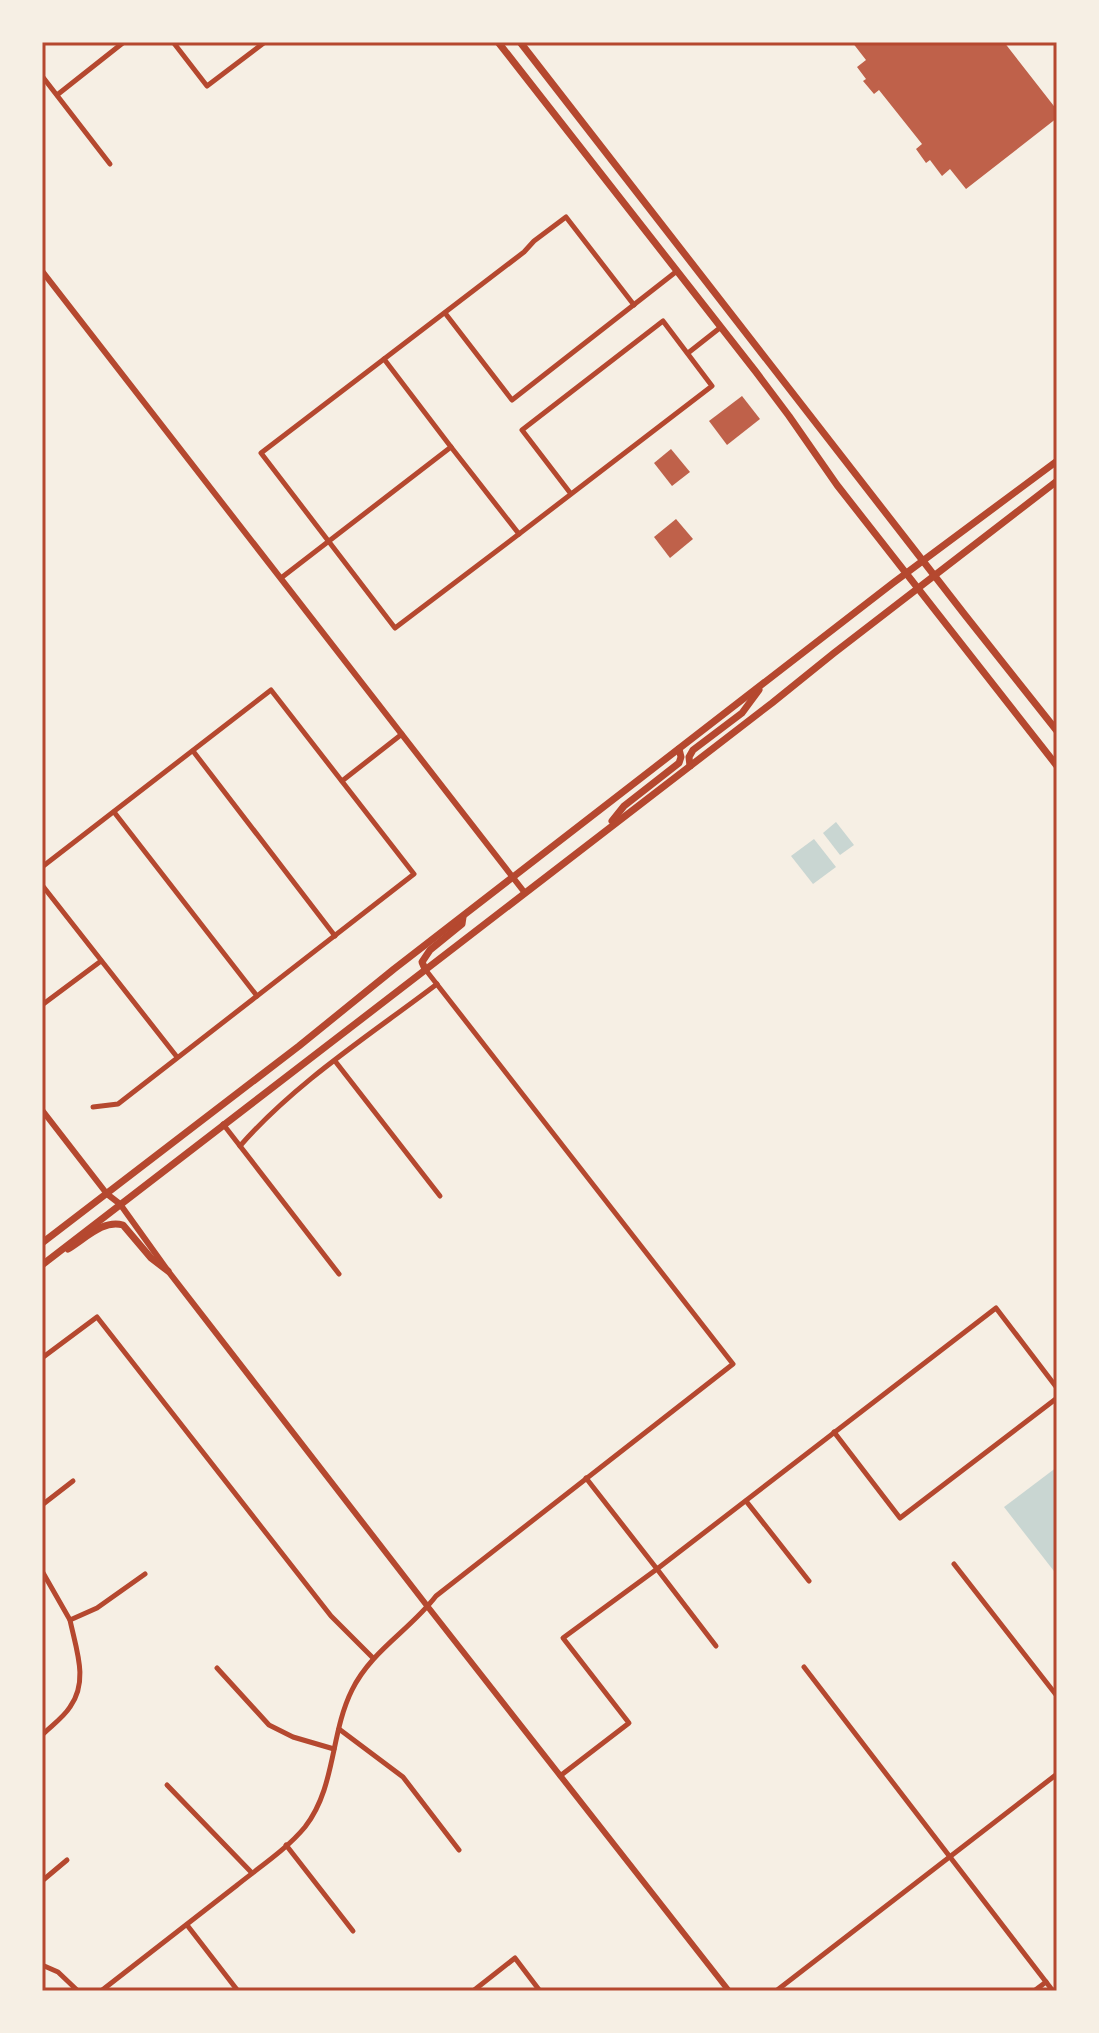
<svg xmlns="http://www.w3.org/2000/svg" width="1099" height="2033" font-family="'Sofia Sans Condensed',sans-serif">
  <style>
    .water { fill: #c9d6d2 }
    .building { fill: #bf614a }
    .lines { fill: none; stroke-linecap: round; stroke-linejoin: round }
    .minor { stroke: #b5482f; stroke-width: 5 }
    .tertiary { stroke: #b5482f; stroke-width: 6 }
    .secondary { stroke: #b5482f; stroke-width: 7 }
    .neatline { fill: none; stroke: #b5482f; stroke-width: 3 }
  </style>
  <rect width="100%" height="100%" fill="#f6efe4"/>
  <g class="water">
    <path d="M836,822L854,845L840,855L823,833Z"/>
    <path d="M814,839L836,867L813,884L791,856Z"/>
    <path d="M1057,1467V1575L1004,1507Z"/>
  </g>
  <g class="building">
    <path d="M852,42H1004L1057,110V118L966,189L950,169L942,176L930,160L926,163L916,149L922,144L879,90L874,94L863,81L866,79L857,67L866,60Z"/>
    <path d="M742,396L760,419L727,445L709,421Z"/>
    <path d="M671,449L690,472L672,486L654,463Z"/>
    <path d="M676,519L693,539L670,558L654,537Z"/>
  </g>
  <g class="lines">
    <g class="minor">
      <path d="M173,42L207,86L265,42"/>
      <path d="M42,76L110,164"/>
      <path d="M57,95L124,42"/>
      <path d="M445,313L512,400L677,271"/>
      <path d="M688,353L721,327"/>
      <path d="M384,359L261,453L395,628L519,534"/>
      <path d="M451,447L384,359L524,252L534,241L566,217L634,305"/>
      <path d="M281,578L451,447L519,534L712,386L663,321L522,430L571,494"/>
      <path d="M193,751L335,936"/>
      <path d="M342,781L402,734"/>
      <path d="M114,812L257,996"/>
      <path d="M42,867L271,690L414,874L118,1104L93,1107"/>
      <path d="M42,885L177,1057"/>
      <path d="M42,1005L101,961"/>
      <path d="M335,1061L440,1196"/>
      <path d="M223,1124L339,1274"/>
      <path d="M240,1146C296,1082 370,1035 437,984"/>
      <path d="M42,1358L97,1317L331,1616L373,1658"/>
      <path d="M834,1432L900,1518L1057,1398"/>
      <path d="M586,1478L657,1569L996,1308L1057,1388"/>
      <path d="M746,1501L809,1581"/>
      <path d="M42,1505L73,1481"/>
      <path d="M954,1564L1057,1696"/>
      <path d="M42,1571L70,1620"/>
      <path d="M804,1667L1053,1991"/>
      <path d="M217,1668L269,1725L293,1737L334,1749"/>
      <path d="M339,1729L403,1777L459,1850"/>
      <path d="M42,1735C51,1726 63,1718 70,1707C89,1681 76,1649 70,1620L97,1608L145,1574"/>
      <path d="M560,1776L629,1723L563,1638L657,1569L716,1646"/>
      <path d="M167,1785L252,1873"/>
      <path d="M286,1845L353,1931"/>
      <path d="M42,1881L67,1860"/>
      <path d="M187,1925L238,1991"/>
      <path d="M42,1965L58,1972L78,1991"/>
      <path d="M101,1991C146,1956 191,1921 236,1886C258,1868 286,1850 305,1827C336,1787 330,1734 352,1690C371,1651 410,1630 436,1596L733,1364L425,969"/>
      <path d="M473,1991L515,1958L540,1991"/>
      <path d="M776,1991L1057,1774"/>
      <path d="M1034,1991L1046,1982"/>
    </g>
    <g class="tertiary">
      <path d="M42,271L525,893"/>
      <path d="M42,1110L107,1194L120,1204L168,1271L428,1607L729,1991"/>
    </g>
    <g class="secondary">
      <path d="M498,42L756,372L789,416L837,485L1057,766"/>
      <path d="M520,42L965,615L1057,731"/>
      <path d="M690,766L689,757L693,750L742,713L759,690"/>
      <path d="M612,821L624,806L679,763L681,757L679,749"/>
      <path d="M425,969L422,962L430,950L462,924L463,917"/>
      <path d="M42,1243L299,1046L394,969L893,583L1057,461"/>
      <path d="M68,1249C85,1239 103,1219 123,1225L151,1258L168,1271"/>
      <path d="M42,1265L772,703L834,653L1057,481"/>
    </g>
  </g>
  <rect width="1099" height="2033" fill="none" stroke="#f6efe4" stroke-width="88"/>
  <rect x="44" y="44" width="1011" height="1945" class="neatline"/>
</svg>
